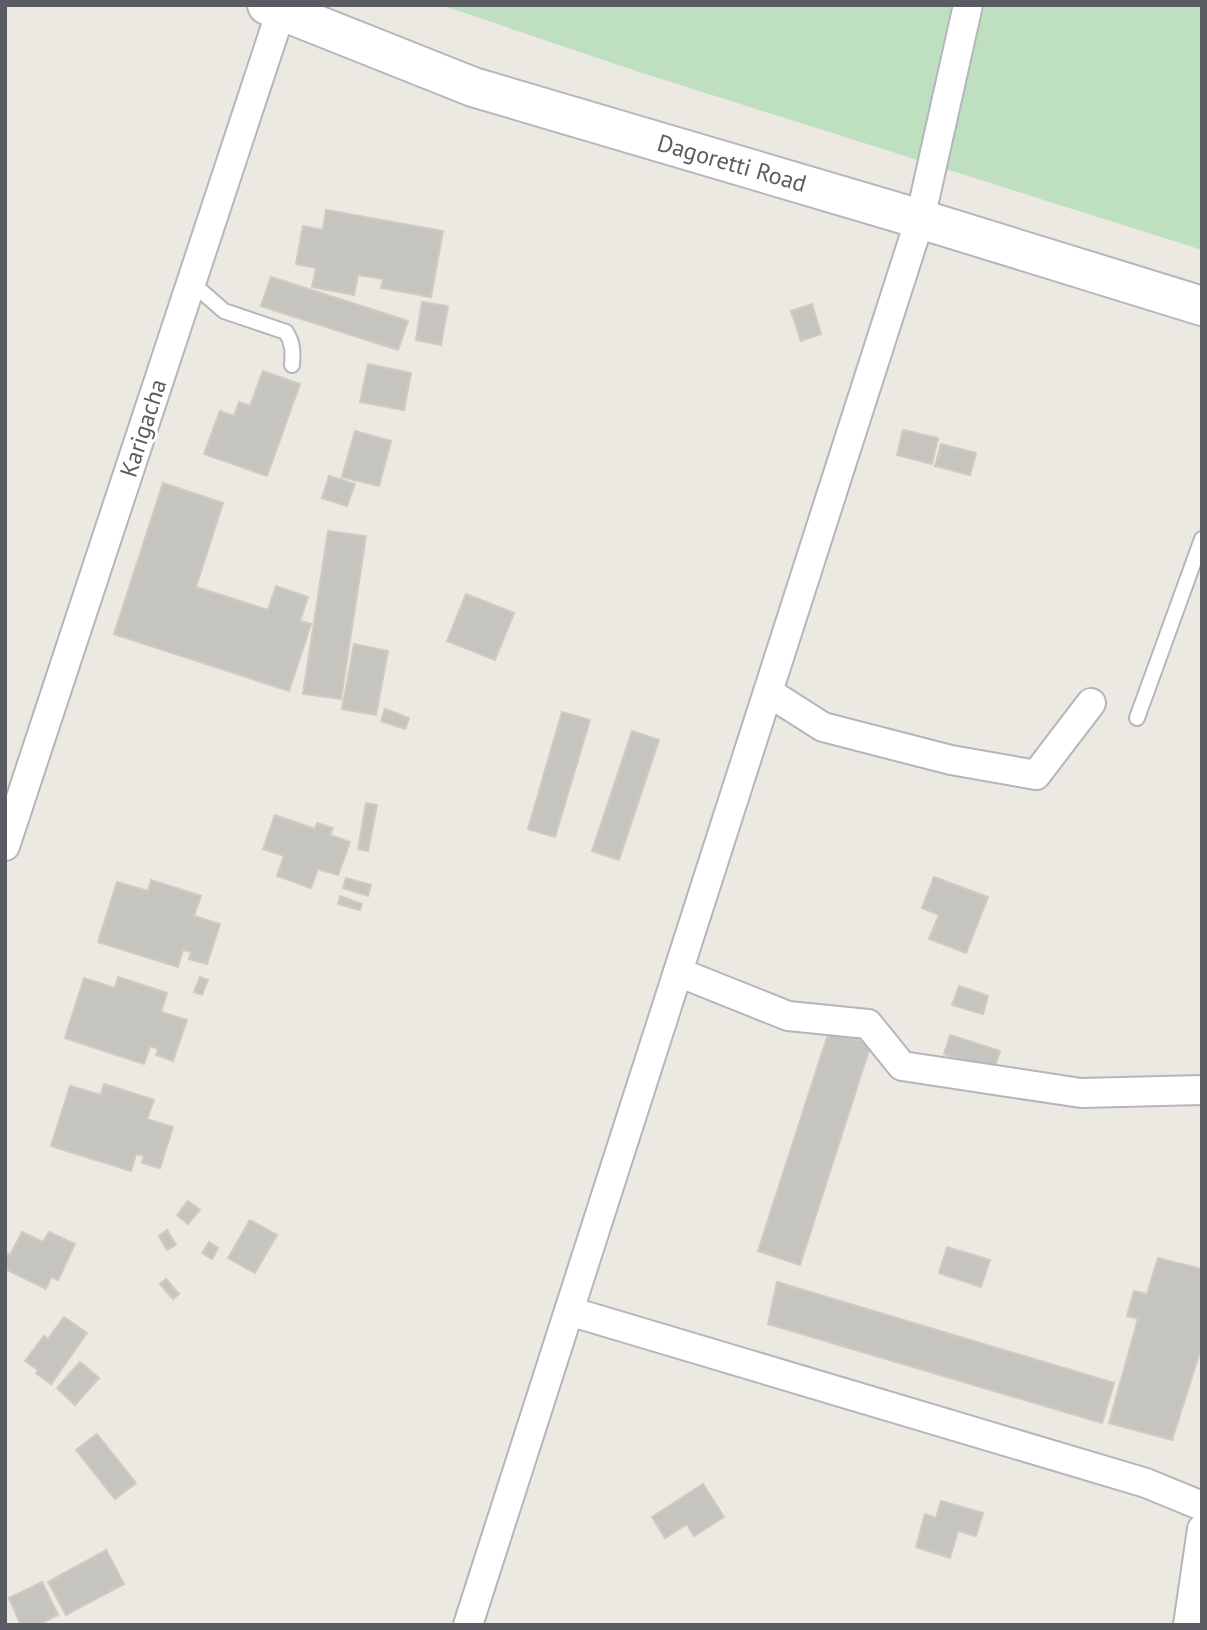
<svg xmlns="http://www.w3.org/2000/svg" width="1207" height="1630" font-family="'PT Sans',sans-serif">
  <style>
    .green { fill: #bfe0c0 }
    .building { fill: #c6c4be; stroke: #cfcbc0; stroke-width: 2 }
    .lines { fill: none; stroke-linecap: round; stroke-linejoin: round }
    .service-casing { stroke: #b3b6ba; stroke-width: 18 }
    .minor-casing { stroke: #b3b6ba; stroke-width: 32 }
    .secondary-casing { stroke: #b4b7bc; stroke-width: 42 }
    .service { stroke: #fff; stroke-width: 14 }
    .minor { stroke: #fff; stroke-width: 28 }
    .secondary { stroke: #fff; stroke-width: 38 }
    .labels { text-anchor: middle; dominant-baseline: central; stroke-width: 6; stroke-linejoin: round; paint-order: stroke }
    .street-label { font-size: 24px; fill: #595c60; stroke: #fff }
  </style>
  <rect width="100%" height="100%" fill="#ebe9e1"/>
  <path class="green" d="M441,5H1202V250L636,71Z"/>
  <g class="building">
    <path d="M326,210L443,231L431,297L381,288L383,279L358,275L354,295L312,287L316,268L296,264L303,226L323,230Z"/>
    <path d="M271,277L408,321L398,350L261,306Z"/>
    <path d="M422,302L448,306L441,345L416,340Z"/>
    <path d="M812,304L821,334L801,341L791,311Z"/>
    <path d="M368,364L411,373L404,410L360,402Z"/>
    <path d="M263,371L300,384L267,476L204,454L220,411L234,416L239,402L250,406Z"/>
    <path d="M903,430L938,438L932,464L897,455Z"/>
    <path d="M355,431L391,441L379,486L342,477Z"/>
    <path d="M941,444L976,453L970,475L935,466Z"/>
    <path d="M329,476L355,484L347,506L322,498Z"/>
    <path d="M163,483L223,503L196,587L268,610L276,586L308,597L300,621L311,624L289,691L114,634Z"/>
    <path d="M328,531L366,536L341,699L303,694Z"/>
    <path d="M466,594L514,613L495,660L447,641Z"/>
    <path d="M354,644L388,651L376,715L342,709Z"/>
    <path d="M385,709L409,718L405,729L381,721Z"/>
    <path d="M562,712L590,720L555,837L528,829Z"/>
    <path d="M632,731L659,740L619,860L592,851Z"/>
    <path d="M366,803L377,805L368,851L358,849Z"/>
    <path d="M275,815L315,829L317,823L333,828L330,835L350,842L338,875L318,869L311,888L277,876L284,856L263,849Z"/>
    <path d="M934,877L988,897L966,953L929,939L939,915L922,908Z"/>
    <path d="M346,878L371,885L368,896L343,888Z"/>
    <path d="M151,880L201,896L194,916L220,924L207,964L189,959L191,952L183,950L178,967L98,942L117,882L148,891Z"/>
    <path d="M340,896L362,904L360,910L338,904Z"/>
    <path d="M118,977L167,993L161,1012L187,1020L173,1061L156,1055L158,1049L150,1046L144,1064L65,1038L84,978L115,988Z"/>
    <path d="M200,977L208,980L202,995L194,992Z"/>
    <path d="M959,986L988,996L983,1014L952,1005Z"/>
    <path d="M829,1031L871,1044L800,1265L758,1251Z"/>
    <path d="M950,1035L1000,1051L994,1069L944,1054Z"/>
    <path d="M104,1084L154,1100L147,1119L173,1127L160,1168L142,1163L144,1156L136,1154L131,1171L51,1146L70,1086L101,1095Z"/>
    <path d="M188,1201L200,1210L188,1224L177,1215Z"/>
    <path d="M250,1220L277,1235L255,1273L228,1258Z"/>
    <path d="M167,1230L176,1245L167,1250L159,1236Z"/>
    <path d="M22,1232L43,1242L49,1232L75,1244L58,1280L51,1277L46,1289L5,1269V1256L6,1253L10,1255Z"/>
    <path d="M209,1242L218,1248L212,1259L202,1253Z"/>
    <path d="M947,1247L990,1260L981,1287L939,1273Z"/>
    <path d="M1158,1258L1202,1269V1345L1172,1440L1109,1423L1138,1319L1127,1316L1134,1291L1147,1294Z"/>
    <path d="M166,1279L179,1294L173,1299L160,1284Z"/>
    <path d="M777,1282L1114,1383L1102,1423L768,1324Z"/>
    <path d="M64,1317L87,1333L51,1384L36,1373L38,1370L25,1361L44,1336L48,1339Z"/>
    <path d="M80,1362L99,1378L75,1405L57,1388Z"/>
    <path d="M97,1434L136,1483L115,1499L76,1450Z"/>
    <path d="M703,1484L724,1517L694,1536L687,1524L665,1538L652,1517Z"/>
    <path d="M941,1501L983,1513L976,1536L958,1531L950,1558L916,1547L925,1514L936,1518Z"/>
    <path d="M106,1550L124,1584L66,1615L48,1582Z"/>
    <path d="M42,1582L58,1615L38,1625H21L9,1598Z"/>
  </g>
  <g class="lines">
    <defs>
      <g id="service">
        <path d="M191,282L224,311L286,332C293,343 293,352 292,365"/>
        <path d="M1137,718L1202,539"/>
      </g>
      <g id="minor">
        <path d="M768,692L823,727L951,760L1036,775L1091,703"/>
        <path d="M5,846L281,11"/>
        <path d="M678,972L788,1016L868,1024L902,1066L1081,1093L1202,1090"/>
        <path d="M569,1311L1146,1483L1202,1506"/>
        <path d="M468,1625L920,219L968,5"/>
        <path d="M1188,1625L1202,1529"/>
      </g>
      <path id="secondary" d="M267,5L473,87L920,219L1202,306"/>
    </defs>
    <use href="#service" class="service-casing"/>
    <use href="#minor" class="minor-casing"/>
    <use href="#secondary" class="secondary-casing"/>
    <use href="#service" class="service"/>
    <use href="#minor" class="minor"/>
    <use href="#secondary" class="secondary"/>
  </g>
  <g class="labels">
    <g class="street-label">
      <text transform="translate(732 163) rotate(16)">Dagoretti Road</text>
      <text transform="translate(143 428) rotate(-72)">Karigacha</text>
    </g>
  </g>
  <rect width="1207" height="1630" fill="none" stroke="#595c60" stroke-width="14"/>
</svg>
